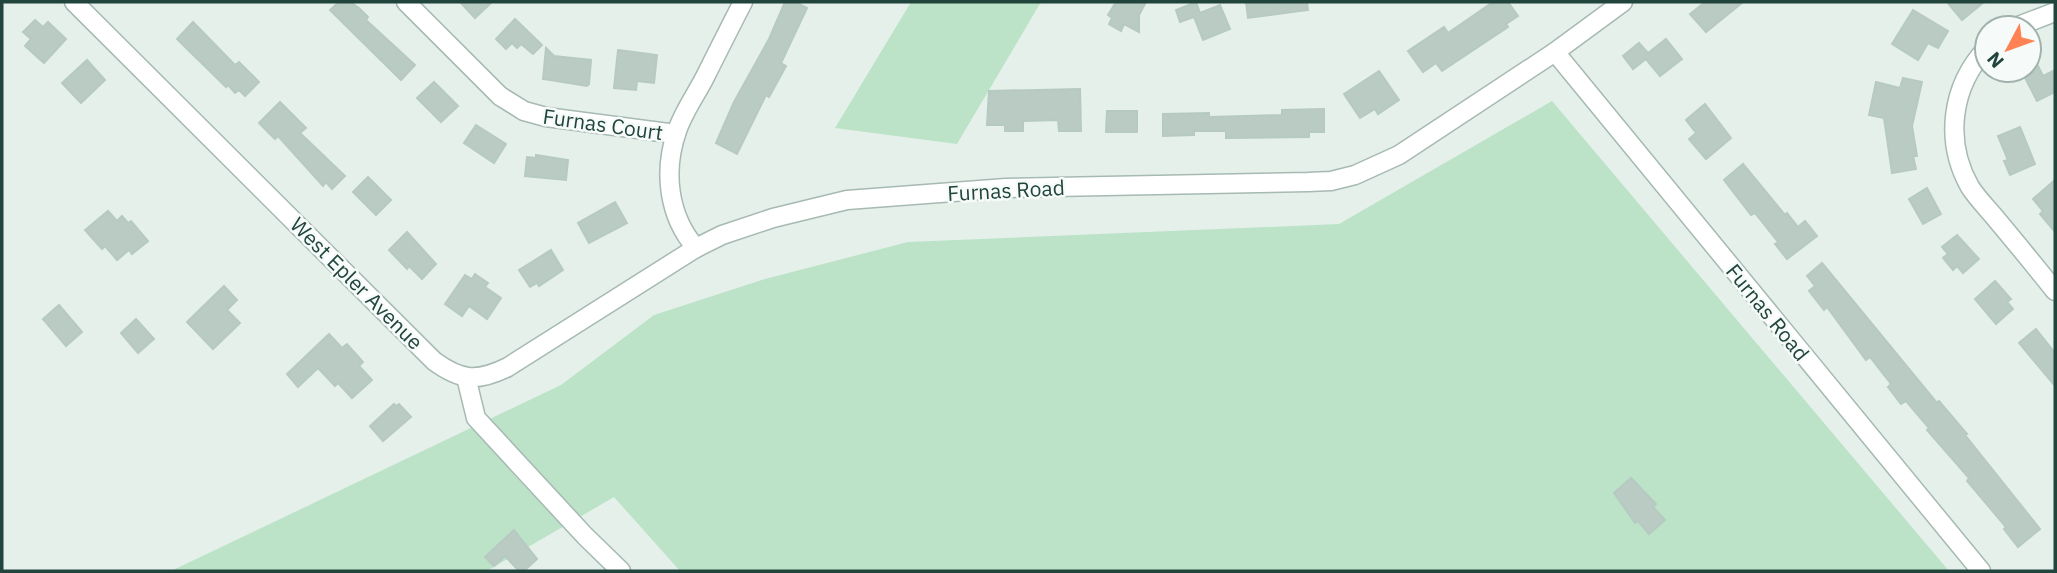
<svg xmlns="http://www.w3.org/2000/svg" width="2057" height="573" font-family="'IBM Plex Sans',sans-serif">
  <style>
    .green { fill: #bce3c7 }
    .building { fill: #bacbc4; stroke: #b6cac2; stroke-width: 2 }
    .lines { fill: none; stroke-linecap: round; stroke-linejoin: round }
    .minor-casing { stroke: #a6b9b3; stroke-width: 21 }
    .minor { stroke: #fff; stroke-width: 18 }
    .labels { text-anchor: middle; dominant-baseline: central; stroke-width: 5; stroke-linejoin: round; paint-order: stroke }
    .street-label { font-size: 21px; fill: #21443c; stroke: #f6fbf9 }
  </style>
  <rect width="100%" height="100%" fill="#e5f0eb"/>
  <g class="green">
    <path d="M911,2H1041L957,144L835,128Z"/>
    <path d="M1552,101L1949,571H680L614,497L487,571H171L561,385L654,315L765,279L908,242L1339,224Z"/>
  </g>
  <g class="building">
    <path d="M339,2H350L359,8L368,17L366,20L415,65L401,80L330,10Z"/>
    <path d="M460,2H492L475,18Z"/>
    <path d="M785,2H795L807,8L781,63L786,66L769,97L766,95L737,154L716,143L734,102L769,39Z"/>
    <path d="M1116,2H1146L1139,15V32L1124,24L1121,31L1109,24L1112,18L1108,15Z"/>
    <path d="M1196,2L1200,13L1220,5L1230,29L1203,40L1194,17L1180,22L1176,10Z"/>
    <path d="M1246,2H1307L1308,10L1248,18Z"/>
    <path d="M1493,2H1508L1518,16L1506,24L1508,27L1442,71L1436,63L1423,72L1408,51L1444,27L1448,33Z"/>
    <path d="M1705,2H1743L1706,32L1690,14Z"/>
    <path d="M1947,2H1984L1962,20Z"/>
    <path d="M1913,10L1948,31L1938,48L1928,43L1918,60L1892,44Z"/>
    <path d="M515,19L542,45L533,54L521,44L517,48L512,43L506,49L496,39Z"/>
    <path d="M35,20L43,27L48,22L66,39L44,63L25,46L31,39L23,32Z"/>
    <path d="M193,22L235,65L239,62L259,82L245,96L239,90L235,93L228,85L226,87L177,39Z"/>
    <path d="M1666,39L1682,59L1660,76L1646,59L1633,69L1623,56L1639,43L1648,53Z"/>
    <path d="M546,48L554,56L591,60L589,84L587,86L543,79Z"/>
    <path d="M2029,48L2043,76L2055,70V92L2037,101L2021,70H2029Z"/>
    <path d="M618,50L657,55L654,83L637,81L636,90L614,88Z"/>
    <path d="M87,60L105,80L81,103L62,83Z"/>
    <path d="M1379,71L1399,100L1378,114L1375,109L1360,118L1344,94Z"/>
    <path d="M1903,78L1922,82L1912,126L1917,156H1913L1916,169L1892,173L1884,118L1869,115L1876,82L1900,88Z"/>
    <path d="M434,82L458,106L441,122L417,98Z"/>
    <path d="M1080,89L1081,131H1059L1058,120L1023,121V131H1005V125H987L989,91Z"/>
    <path d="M280,102L306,128L300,133L345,176L332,189L326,182L323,186L278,136L275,139L259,123Z"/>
    <path d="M1705,104L1731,138L1706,159L1689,139L1696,133L1686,120Z"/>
    <path d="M1324,109V132H1309V137L1226,138V131H1194V135L1163,136V114L1209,113V117L1282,115V110Z"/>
    <path d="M1107,111H1137V132H1106Z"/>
    <path d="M476,125L506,144L494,163L464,143Z"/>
    <path d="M2020,127L2035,164L2010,175L2004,161L2008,160L1998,136Z"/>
    <path d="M536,155L568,160L566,180L525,176L527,157L536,158Z"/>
    <path d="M1743,164L1785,215L1787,213L1798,227L1805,221L1817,236L1787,259L1775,244L1778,242L1755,213L1751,215L1724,180Z"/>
    <path d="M368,177L391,200L376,215L353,192Z"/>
    <path d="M2055,180V232L2040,214L2043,211L2033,199Z"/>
    <path d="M1927,188L1941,214L1923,224L1909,199Z"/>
    <path d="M615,202L627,223L589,243L578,223Z"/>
    <path d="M108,211L117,221L122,216L128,223L131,221L148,241L132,254L129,250L117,260L105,246L102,249L85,230Z"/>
    <path d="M407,232L436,264L422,279L409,266L407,269L389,250Z"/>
    <path d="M1957,235L1979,259L1963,273L1957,266L1953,270L1943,258L1948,254L1942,247Z"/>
    <path d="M551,250L563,270L539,286L537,283L530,287L519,270Z"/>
    <path d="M1822,263L1937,403L1939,401L1967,434L1965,435L2040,529L2018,547L2004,529L2006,527L1967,481L1969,478L1927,430L1929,428L1906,401L1901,404L1888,387L1891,384L1870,357L1866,360L1827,307L1824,310L1809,291L1815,286L1807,276Z"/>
    <path d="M475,274L488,283L485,287L501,298L487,319L469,306L462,316L445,304L465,275L472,279Z"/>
    <path d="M1995,281L2011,299L2007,302L2013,309L1996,324L1975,299Z"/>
    <path d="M224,286L237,300L227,310L240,323L213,349L187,322Z"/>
    <path d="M59,305L82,332L66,346L43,319Z"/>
    <path d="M136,319L154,339L138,353L121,333Z"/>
    <path d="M2036,329L2055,353V386L2019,343Z"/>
    <path d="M329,334L342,348L347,344L363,362L359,366L372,380L352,398L338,383L335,386L318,368L298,387L287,374Z"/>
    <path d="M394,404L396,406L399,404L411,417L383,441L370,426Z"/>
    <path d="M1631,478L1656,504L1653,507L1665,520L1649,534L1638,521L1635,523L1614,493Z"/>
    <path d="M514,530L537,559L524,571H519L505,556L494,566L485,557Z"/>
  </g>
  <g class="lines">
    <defs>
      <g id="minor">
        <path d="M74,2L434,361C461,381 478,382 508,367L696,248L722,235L773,218L847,200L1006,188L1308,182L1331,181L1355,175L1399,155L1555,52L1623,2"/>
        <path d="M406,2L500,96L524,111L546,117L676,134"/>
        <path d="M2013,28L2055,12"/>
        <path d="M1987,48C1951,86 1944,141 1970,187C1977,198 1988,209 1997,220C2017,244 2036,267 2055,291"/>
        <path d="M1555,52L1981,571"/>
        <path d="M696,248C668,216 663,171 677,131C683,113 695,96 704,79C717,53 730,27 743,2"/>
        <path d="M466,377L476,418L585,536L621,571"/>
      </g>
    </defs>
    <use href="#minor" class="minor-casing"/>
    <use href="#minor" class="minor"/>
  </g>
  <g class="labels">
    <g class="street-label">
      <text transform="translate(603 124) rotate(8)">Furnas Court</text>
      <text transform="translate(1006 190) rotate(-3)">Furnas Road</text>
      <text transform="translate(357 283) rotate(45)">West Epler Avenue</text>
      <text transform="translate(1768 312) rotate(51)">Furnas Road</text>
    </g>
  </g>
  <rect width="2057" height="573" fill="none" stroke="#21443c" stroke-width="7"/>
  <g transform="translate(2008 49) rotate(229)"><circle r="33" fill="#f6fbf9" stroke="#a1b2ad" stroke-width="2"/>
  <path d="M0-5L12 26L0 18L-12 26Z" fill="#ff8254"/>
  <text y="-10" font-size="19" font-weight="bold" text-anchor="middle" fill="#21443c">N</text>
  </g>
</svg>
